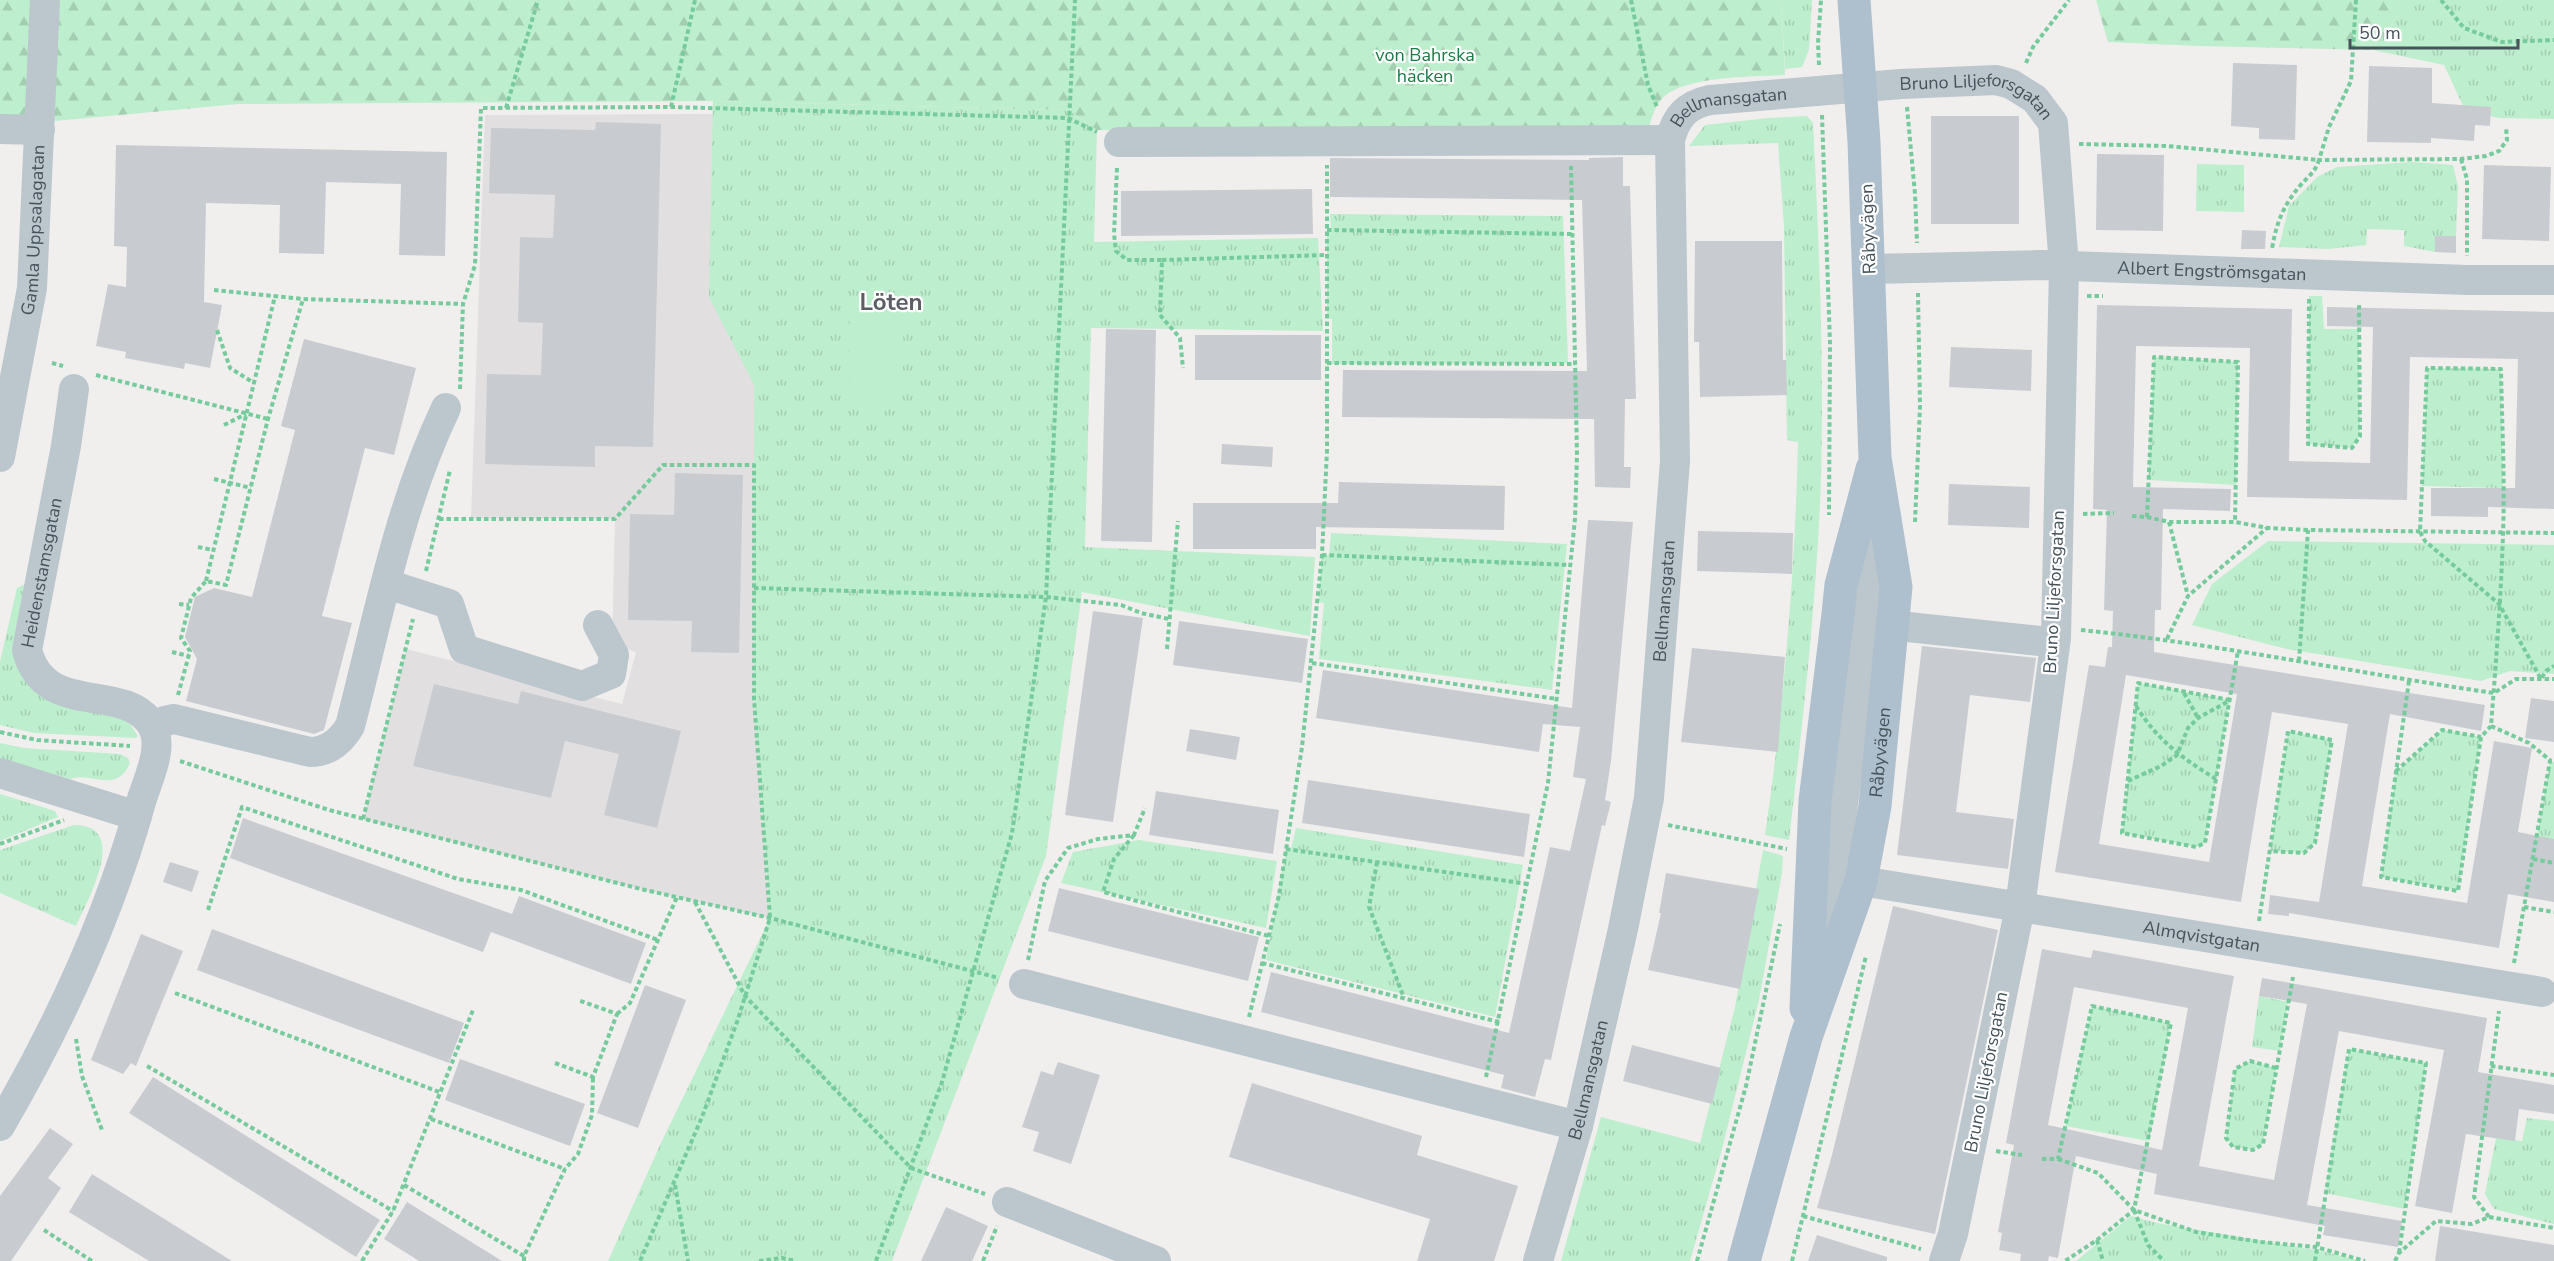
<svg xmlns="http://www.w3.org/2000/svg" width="2554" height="1261" font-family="'Nunito Sans',sans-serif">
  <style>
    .education { fill: #e2dfe0 }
    .grass { fill: url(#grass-tufts) }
    .forest { fill: url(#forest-firs) }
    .pitch { fill: #bdeecd }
    .building { fill: #c8ccd1; fill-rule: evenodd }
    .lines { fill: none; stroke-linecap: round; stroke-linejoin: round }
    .path { stroke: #75cb9c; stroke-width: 4; stroke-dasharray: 4.5 3; stroke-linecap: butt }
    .minor { stroke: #bcc6cd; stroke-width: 30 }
    .major { stroke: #aebfcd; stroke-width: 33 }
    .labels { text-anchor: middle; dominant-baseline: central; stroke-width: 4.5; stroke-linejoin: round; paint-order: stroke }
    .park-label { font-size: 18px; fill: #187b44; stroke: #fff }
    .street-label { font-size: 18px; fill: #46535b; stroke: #fff }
    .district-label { font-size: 24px; font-weight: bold; fill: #5b5f63; stroke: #fff }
  </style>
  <defs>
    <pattern id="grass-tufts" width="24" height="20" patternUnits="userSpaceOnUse" patternTransform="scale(1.5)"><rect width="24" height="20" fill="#bdeecd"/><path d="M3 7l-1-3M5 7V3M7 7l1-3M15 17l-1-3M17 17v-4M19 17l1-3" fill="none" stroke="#a4ceb2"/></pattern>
    <pattern id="forest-firs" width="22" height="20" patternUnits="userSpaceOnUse" patternTransform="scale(1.5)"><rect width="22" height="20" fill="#bdeecd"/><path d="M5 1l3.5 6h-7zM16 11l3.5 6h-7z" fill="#a4ceb2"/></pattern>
  </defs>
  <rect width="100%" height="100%" fill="#f1eeee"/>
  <path class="education" d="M709,114L1058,126L754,699L770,918L645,890L363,819L406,649L622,704L636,652L612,644L615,519L471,518L485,115Z"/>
  <g class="grass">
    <path d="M1781,0H1812L1809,50L1802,67L1785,69Z"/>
    <path d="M2397,0H2554V119L2499,118L2465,110L2444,65L2373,50L2397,16Z"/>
    <path d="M713,101L1069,110L1097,130L1094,242L1318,238L1323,331L1091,328L1085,547L1315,557L1310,636L1082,592L1046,856L892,1261H608L661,1143L770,918L754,699V385L709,297Z"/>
    <path d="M1807,116L1813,123C1819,241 1824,359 1821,477C1817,599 1803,719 1789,840L1765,835C1784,705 1795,573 1798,442L1787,440L1784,227L1778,143L1689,146L1705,125L1768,118Z"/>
    <path d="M2413,162L2453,165L2458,186L2456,236H2436L2435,252L2404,246V230L2367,229L2366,245L2329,249L2279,247L2289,206L2317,177L2337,167Z"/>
    <path d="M2197,164L2244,165V212L2196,211Z"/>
    <path d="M1330,214L1563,216L1568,363L1332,364V319L1327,318V230H1331Z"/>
    <path d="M2309,296H2322L2324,329H2359L2360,436L2352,448L2308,444Z"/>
    <path d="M2154,357L2238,362L2236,485L2148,480Z"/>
    <path d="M2427,368L2501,369L2503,488L2422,486Z"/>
    <path d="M1331,533L1567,544L1552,690L1319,659L1324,603L1318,602L1322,555H1329Z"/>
    <path d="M2268,541L2554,545V674L2510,671L2481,681L2287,649L2192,625L2212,584Z"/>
    <path d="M23,585L27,586L16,645L130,724L138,736L136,738L34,733L0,725V662L17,588Z"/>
    <path d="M2138,683L2230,700L2205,843L2196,847L2122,833Z"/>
    <path d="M2442,730L2481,737L2458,891L2381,877L2396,772Z"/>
    <path d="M2288,731L2332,740L2315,843L2304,853L2270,851Z"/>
    <path d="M0,743L24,748L120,754L128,758L130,763C116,795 92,771 70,779L0,759Z"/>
    <path d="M2550,761L2554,762V863L2533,859Z"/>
    <path d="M0,794L55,811L58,817L0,841Z"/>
    <path d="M74,825C131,825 87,901 76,926L0,893V850Z"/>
    <path d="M1296,828L1523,865L1495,1017L1266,960L1286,849H1291Z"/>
    <path d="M1139,840L1277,861L1266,928L1061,883L1073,852Z"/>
    <path d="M1763,850L1783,856L1782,873L1759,1000L1722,1149L1690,1261H1561L1601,1117L1700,1143L1735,1007Z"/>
    <path d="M2259,996L2288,1002L2280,1051L2252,1047Z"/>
    <path d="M2092,1006L2171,1023L2149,1141L2065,1126Z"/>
    <path d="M2349,1049L2426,1063L2405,1209L2325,1193Z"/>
    <path d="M2250,1061L2276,1068L2263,1144L2253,1150L2233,1147L2226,1138L2235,1069Z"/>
    <path d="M2527,1118L2554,1121V1224L2494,1209L2485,1194L2496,1138L2522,1141Z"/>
    <path d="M2131,1216L2157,1223L2321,1251L2361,1261H2076Z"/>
  </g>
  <g class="forest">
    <path d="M0,0H1781L1785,75C1754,77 1680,75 1660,101C1653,110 1651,122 1647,132L1097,130L1069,110L713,101L239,104L0,126Z"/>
    <path d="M2096,0H2397V16L2373,50L2199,46L2108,42Z"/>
  </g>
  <path class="pitch" d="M850,300L904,301L902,408L848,407Z"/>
  <g class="building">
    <path d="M2233,63L2297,65L2295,140L2259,139V128L2231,126Z"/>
    <path d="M2369,66L2432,68V103L2491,107L2490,126L2475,125L2474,141L2431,138V143L2367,142Z"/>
    <rect x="1931" y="116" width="88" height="108"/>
    <path d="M596,122L661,124L653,447L595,446V467L485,464L487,374L541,375L543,323L518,322L520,237L553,238L555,195L489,193L491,128L595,130Z"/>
    <path d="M116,145L447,152L445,256L399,255L401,184L326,182L324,254L279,253L280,205L206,203L204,302L222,305L210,368L185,363L184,369L125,358L126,352L96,346L108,284L126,287L127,247L114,246Z"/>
    <path d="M2097,154L2164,155L2163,231L2096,230Z"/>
    <path d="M1623,157V186H1630L1636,399H1625L1624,467H1631L1630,488L1595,487L1594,419L1342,417L1343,370L1587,371L1582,200L1330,197V158L1589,160V158Z"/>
    <path d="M2484,165L2551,167L2549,241L2482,239Z"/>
    <path d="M1312,189L1313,234L1121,236V191Z"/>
    <path d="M2242,230L2266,231L2265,249H2241Z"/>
    <path d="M2435,236H2456V253L2435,252Z"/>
    <path d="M1695,241H1782L1783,360H1786L1787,395L1700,397L1699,342H1694Z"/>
    <path d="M2097,305L2292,309L2289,461L2370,463L2373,327L2327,326V307L2554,312V509L2488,507V517L2431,516V488H2515L2518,359L2410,357L2407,500L2247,497L2250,348L2136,346L2133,487L2231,489L2230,511L2163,509L2161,610H2155L2154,652L2485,705L2481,731L2390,714L2362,886L2467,903L2494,741L2532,748L2518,832L2554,839V902L2508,894L2499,948L2289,913V916L2268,914L2270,895L2319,902L2348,724L2272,712L2241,902L2055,872L2089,665L2105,667L2108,647H2112L2113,611L2104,610L2107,510L2093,509ZM2126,675L2237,694L2209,862L2099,844Z"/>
    <path d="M1106,329L1156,330L1152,542L1101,541Z"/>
    <rect x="1195" y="335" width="126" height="45"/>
    <path d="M304,339L416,368L394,455L365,448L322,616L352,623L324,730L314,734L186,701L197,659L185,637L195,597L214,588L252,597L295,430L281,426Z"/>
    <path d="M1951,347L2032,350L2031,391L1949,387Z"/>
    <path d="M1222,444L1273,447L1272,467L1221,464Z"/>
    <path d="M675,473L743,475L739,653L691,652L692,621L628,620L630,514L674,515Z"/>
    <path d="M1339,482L1505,486L1504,530L1316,527V549H1193V503H1338Z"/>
    <path d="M1949,484L2030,487L2029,528L1948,525Z"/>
    <path d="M1588,520L1633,522L1611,761L1605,800L1611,802L1605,826L1602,825L1551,1060L1545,1059L1535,1097L1501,1088L1504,1075L1261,1012L1271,972L1509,1033L1550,847L1570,851L1586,779L1573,777L1580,727L1543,724L1539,752L1316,718L1323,670L1572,708Z"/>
    <path d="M1698,531L1793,533L1792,574L1697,571Z"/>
    <path d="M1093,611L1143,618L1113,822L1065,815Z"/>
    <path d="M1179,621L1308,639L1302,683L1173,665Z"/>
    <path d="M1922,646L2036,658L2030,702L1970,695L1956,812L2014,819L2008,869L1897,855Z"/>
    <path d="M1692,648L1785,657L1778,752L1681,742Z"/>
    <path d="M434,684L518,704L521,691L681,731L657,828L604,815L619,754L565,741L551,798L413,766Z"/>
    <path d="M2531,698L2554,701V742L2525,738Z"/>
    <path d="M1190,729L1240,737L1236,760L1186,751Z"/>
    <path d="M1308,780L1530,814L1524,857L1302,823Z"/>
    <path d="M1156,791L1279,810L1273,854L1149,835Z"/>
    <path d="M243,818L512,914L519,896L646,943L631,984L491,932L483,952L230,858Z"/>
    <path d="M170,862L199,871L192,892L163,882Z"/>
    <path d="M1666,873L1759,889L1740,989L1648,970L1661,913H1659Z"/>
    <path d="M1059,888L1259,937L1248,981L1048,931Z"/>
    <path d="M1893,906L1998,930L1935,1234L1817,1208L1832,1155Z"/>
    <path d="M212,929L464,1023L449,1063L197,970Z"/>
    <path d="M141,934L183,951L136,1066L131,1063L123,1074L91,1060Z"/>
    <path d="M2042,949L2091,958L2093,950L2234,976L2199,1166L2274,1180L2307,1004L2259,996L2262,978L2487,1018L2478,1072L2554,1085V1114L2519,1109L2515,1141L2466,1134L2452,1213L2415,1206L2444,1050L2339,1031L2307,1205L2402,1221L2398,1247L2323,1235L2325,1226L2154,1194L2157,1174L2076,1156L2058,1258L2049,1256L2048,1261H2020L2021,1254L1999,1250L2002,1233L1998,1232L2014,1145L2006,1143ZM2074,987L2188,1008L2162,1150L2048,1125Z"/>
    <path d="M645,985L686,1000L638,1128L597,1113Z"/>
    <path d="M1632,1045L1721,1068L1712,1104L1623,1081Z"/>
    <path d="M460,1059L585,1104L570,1146L445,1100Z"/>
    <path d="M1058,1062L1100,1075L1071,1164L1033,1151L1039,1132L1022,1127L1041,1071L1053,1075Z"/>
    <path d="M153,1077L380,1220L356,1257L129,1113Z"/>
    <path d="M1252,1083L1422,1136L1417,1155L1518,1186L1494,1261H1417L1430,1219L1229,1157Z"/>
    <path d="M50,1128L73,1144L48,1178L61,1188L11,1261H0V1196Z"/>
    <path d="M92,1174L232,1261H149L69,1212Z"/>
    <path d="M407,1202L436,1220L502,1261H419L384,1239Z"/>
    <path d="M946,1207L988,1226L972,1261H921Z"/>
    <path d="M2440,1226L2554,1245V1261H2435Z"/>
    <path d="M1817,1235L1887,1257V1261H1808Z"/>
  </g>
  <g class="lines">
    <g class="path">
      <path d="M1631,0L1648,85L1657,107"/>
      <path d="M2356,0L2351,81L2329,127L2319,160L2461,159L2486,156L2499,151L2507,140L2506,127"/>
      <path d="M2441,0L2464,28L2502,42L2554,40"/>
      <path d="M2026,63L2033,47L2069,0"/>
      <path d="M1819,65L1818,43L1821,0"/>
      <path d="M671,107L695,0"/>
      <path d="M1907,107L1915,194L1917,243"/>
      <path d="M506,108L538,0"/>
      <path d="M1822,115L1830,343L1829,515"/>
      <path d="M2079,144L2167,146L2319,160C2315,173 2307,177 2299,187C2283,206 2276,224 2272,249"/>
      <path d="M2461,159L2467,179V256"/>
      <path d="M1117,168L1114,234L1116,251L1127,260H1162L1160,315L1180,338L1183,368"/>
      <path d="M1327,230L1572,234"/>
      <path d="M1162,260L1327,255"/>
      <path d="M214,290L303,299"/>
      <path d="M2087,296H2103"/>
      <path d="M2309,299L2308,444L2352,448L2360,436L2359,302"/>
      <path d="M217,330L230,368L254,383"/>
      <path d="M52,363L63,366"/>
      <path d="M1327,363L1575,364"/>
      <path d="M96,375L268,419"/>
      <path d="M460,389L463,304L475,265L481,108L671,107L1068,118L1097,132"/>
      <path d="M224,425L246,414"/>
      <path d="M214,479L251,488"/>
      <path d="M2083,514L2114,513"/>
      <path d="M2132,516L2147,517L2154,357L2238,362L2235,522"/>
      <path d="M2147,517L2169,522H2235L2268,528L2308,530L2554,533"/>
      <path d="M439,519H615L663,465H754V699L770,918L737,1022L702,1117L640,1261"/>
      <path d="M1915,522L1920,406L1918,293"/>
      <path d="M2169,522L2188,596"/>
      <path d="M198,547L213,550"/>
      <path d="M1322,555L1570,565"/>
      <path d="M426,571L450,470"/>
      <path d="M206,581L275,296"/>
      <path d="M754,588L1046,597L1121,605L1141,613L1169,619"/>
      <path d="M179,604L189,605"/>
      <path d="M2081,630C2219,644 2356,673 2494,693L2516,679H2554"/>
      <path d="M2167,639L2188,596L2267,528"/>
      <path d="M1167,649L1178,521"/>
      <path d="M172,652L189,656"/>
      <path d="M2299,661L2308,530"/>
      <path d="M1312,663L1557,699"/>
      <path d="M2409,681L2381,877L2458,891L2481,737L2491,726C2496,662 2501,598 2503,534C2505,480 2502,424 2501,369L2427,368L2420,532L2425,541L2499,604L2541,679L2546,671L2554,666"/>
      <path d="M2184,693L2198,718"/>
      <path d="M178,695L190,651L181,638L191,598L206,581L226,585L268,419L303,299L463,304"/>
      <path d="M2230,700L2138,683L2122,833L2196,847L2205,843C2216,779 2227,715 2238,651"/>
      <path d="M2136,706C2158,741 2182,758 2216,779"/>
      <path d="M2491,726L2529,743L2551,761"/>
      <path d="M0,732L37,740L130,746"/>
      <path d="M180,761L329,810L645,890L770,918L999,978"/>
      <path d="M2396,771L2442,730L2481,737"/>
      <path d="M2128,781L2161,766L2177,755L2188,728L2198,718L2229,701"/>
      <path d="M363,819L413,619"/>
      <path d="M1668,825L1787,849"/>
      <path d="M1134,835L1114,859L1103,892L1269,936"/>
      <path d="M0,844L64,820"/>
      <path d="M1286,849L1528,884"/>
      <path d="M2533,859L2554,863"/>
      <path d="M1377,862L1369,907L1404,998"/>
      <path d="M695,902L745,996L911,1168L985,1194"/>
      <path d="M2524,907L2554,912"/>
      <path d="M208,910L242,807L458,879L521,890L658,940"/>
      <path d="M2259,921L2288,731L2332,740L2315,843L2304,853L2270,851"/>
      <path d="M1028,960L1045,881L1068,848L1098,839L1134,835L1145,808"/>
      <path d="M1262,963L1499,1022"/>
      <path d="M2514,963L2550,761L2554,762"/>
      <path d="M175,993L442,1093"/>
      <path d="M617,1014L630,1003L677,897"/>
      <path d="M1249,1017L1279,895L1302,747L1322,555L1327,450V165"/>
      <path d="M76,1039L82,1076L102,1130"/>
      <path d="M555,1063L593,1077L617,1014L578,1000"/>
      <path d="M147,1066L393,1211"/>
      <path d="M2491,1066L2554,1075"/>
      <path d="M2276,1068L2250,1061L2235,1069L2226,1138L2233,1147L2253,1150L2263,1144L2293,977"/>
      <path d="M1486,1077L1548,783L1575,519L1577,455L1571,166"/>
      <path d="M431,1119L565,1169"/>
      <path d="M1996,1151L2022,1155"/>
      <path d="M2042,1159H2058L2092,1006L2171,1023L2134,1210L2097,1240L2065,1261"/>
      <path d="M2058,1159L2098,1173L2134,1210L2196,1232L2261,1242L2316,1247L2365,1261"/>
      <path d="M404,1185L524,1256"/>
      <path d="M675,1185L688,1261"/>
      <path d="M2134,1210L2148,1245L2164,1261"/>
      <path d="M1803,1216L1921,1249"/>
      <path d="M2489,1217L2474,1197L2499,1011"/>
      <path d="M44,1230L92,1261"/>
      <path d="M2097,1240L2103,1261"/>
      <path d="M362,1261L393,1211L473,1010"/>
      <path d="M524,1261V1256L565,1169L578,1154L592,1115L593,1077"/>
      <path d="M759,1261L782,1258L795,1261"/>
      <path d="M876,1261L942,1082L1012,833L1046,597L1075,0"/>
      <path d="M983,1261L997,1226"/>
      <path d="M1697,1261L1746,1086L1780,924"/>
      <path d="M1792,1261L1866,956"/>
      <path d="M2315,1261L2349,1049L2426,1063L2399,1253"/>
      <path d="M2395,1261L2399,1253L2436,1221L2472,1224L2489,1217L2554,1228"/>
    </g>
    <g class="minor">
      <path d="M0,129L40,130"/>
      <path d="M1119,142L1670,140"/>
      <path id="s1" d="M1870,269L2041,265L2467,280H2554"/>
      <path id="s2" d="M0,457L32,288L45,0"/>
      <path d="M387,584L449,604L464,649L582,686L611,674L614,655L598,625"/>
      <path d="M1908,627L2040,641"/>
      <path d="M154,727L165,721L174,719L310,752C328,752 341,741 350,726C378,619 398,508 446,408"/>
      <path d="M0,773L137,816"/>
      <path id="s3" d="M1861,881L2542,992"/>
      <path d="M1820,955C1846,804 1863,653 1873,500"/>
      <path d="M1024,984L1578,1126"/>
      <path id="s4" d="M0,1126C60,1023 109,917 141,802C148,778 167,743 149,721C119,683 44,717 27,650L66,446L74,389"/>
      <path d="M1007,1202L1156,1261"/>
      <path id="s5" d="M1538,1261L1578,1126L1623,929L1649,798L1675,461L1670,140C1676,117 1686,105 1710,100L1901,84L1996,80L2011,84L2035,99L2053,123L2064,266L2056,638L2020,907L1953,1234L1944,1261"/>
    </g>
    <g class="major">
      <path d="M1806,1008L1815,801L1838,614L1841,585L1872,469"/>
      <path id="s6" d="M1744,1261L1806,1037L1861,881L1875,806L1896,587L1875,458L1864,142L1854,0"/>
    </g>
  </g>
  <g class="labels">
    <g class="park-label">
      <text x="1425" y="55">von Bahrska<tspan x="1425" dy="21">häcken</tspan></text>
    </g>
    <g class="street-label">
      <text stroke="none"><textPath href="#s5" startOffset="1468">Bruno Liljeforsgatan</textPath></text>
      <text stroke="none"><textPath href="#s5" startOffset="1212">Bellmansgatan</textPath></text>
      <text transform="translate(1868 229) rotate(-92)">Råbyvägen</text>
      <text stroke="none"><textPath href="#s2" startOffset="230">Gamla Uppsalagatan</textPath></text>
      <text stroke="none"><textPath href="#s1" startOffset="342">Albert Engströmsgatan</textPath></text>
      <text stroke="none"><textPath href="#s4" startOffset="668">Heidenstamsgatan</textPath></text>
      <text transform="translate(2054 592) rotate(-87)">Bruno Liljeforsgatan</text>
      <text stroke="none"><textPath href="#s5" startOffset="674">Bellmansgatan</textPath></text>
      <text stroke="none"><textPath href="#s6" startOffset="528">Råbyvägen</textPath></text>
      <text stroke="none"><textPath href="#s3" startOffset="345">Almqvistgatan</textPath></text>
      <text transform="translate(1986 1072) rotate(-79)">Bruno Liljeforsgatan</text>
      <text stroke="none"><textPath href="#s5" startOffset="188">Bellmansgatan</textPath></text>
    </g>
    <g class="district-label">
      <text x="891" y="302">Löten</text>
    </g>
  </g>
  <path d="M2350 39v9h168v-9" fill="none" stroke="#46535b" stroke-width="3"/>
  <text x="2359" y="39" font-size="18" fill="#46535b" stroke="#ffffff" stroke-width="4.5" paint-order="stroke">50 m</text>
</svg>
